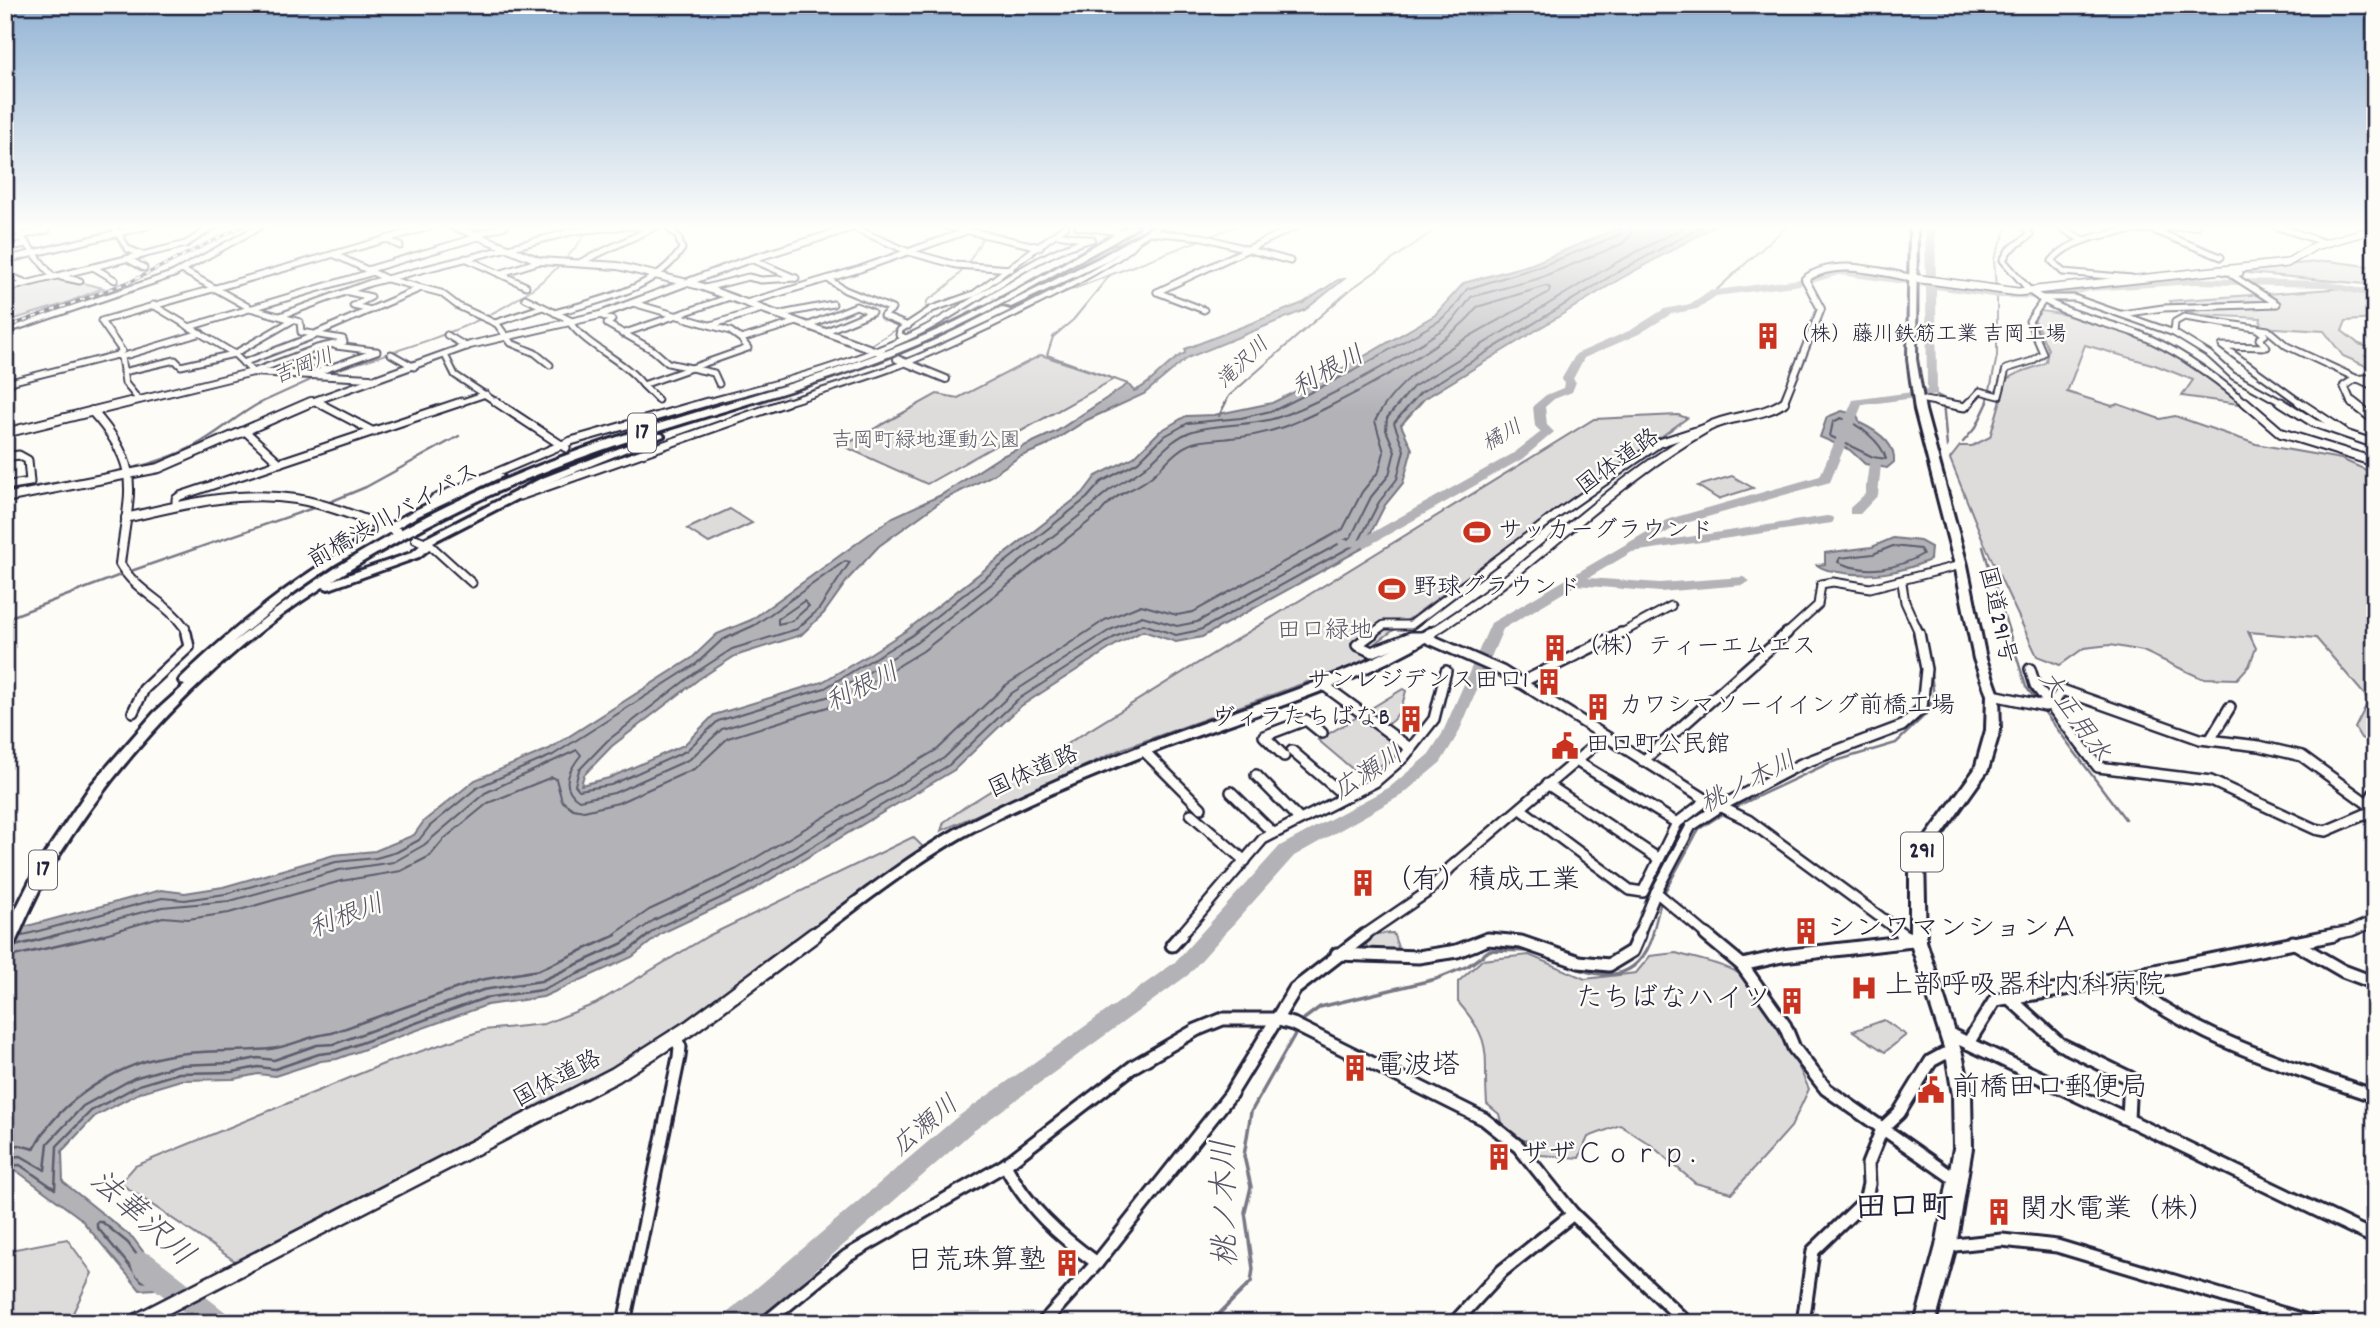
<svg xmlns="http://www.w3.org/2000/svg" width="2380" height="1328" font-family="Dekko,'Klee One',sans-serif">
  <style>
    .green { fill: #dddcdb; stroke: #807f8b; stroke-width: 2 }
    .water { fill: #b2b2b7; stroke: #787885; stroke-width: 2 }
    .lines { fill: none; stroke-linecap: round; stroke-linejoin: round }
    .shore-far1 { stroke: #5c5c6d; stroke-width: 2 }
    .shore { stroke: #5c5c6d; stroke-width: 2.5 }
    .stream-far2 { stroke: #787885; stroke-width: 2 }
    .stream-far1 { stroke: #787885; stroke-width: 2.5 }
    .stream { stroke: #787885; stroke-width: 3.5 }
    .river { fill: #b2b2b7; fill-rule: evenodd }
    .minor-tunnel-far1 { stroke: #d1d0d1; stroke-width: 5; stroke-dasharray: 5 2.5; stroke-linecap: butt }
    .minor-tunnel { stroke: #d1d0d1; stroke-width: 7; stroke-dasharray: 7 3.5; stroke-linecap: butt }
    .tertiary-tunnel { stroke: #d1d0d1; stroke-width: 6; stroke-dasharray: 6 3.5; stroke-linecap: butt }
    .minor-far3-casing { stroke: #22223b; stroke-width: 9 }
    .minor-far2-casing { stroke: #22223b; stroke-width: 11 }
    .minor-far1-casing { stroke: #22223b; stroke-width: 14 }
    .minor-casing { stroke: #22223b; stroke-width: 17 }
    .tertiary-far3-casing { stroke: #22223b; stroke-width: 10 }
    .tertiary-far2-casing { stroke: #22223b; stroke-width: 12 }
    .tertiary-far1-casing { stroke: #22223b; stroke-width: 16 }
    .tertiary-casing { stroke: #22223b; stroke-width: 19 }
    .secondary-casing { stroke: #22223b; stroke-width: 10 }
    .trunk-casing { stroke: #22223b; stroke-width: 6 }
    .minor-far3 { stroke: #fdfcf7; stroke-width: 5 }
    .minor-far2 { stroke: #fdfcf7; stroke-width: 7 }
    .minor-far1 { stroke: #fdfcf7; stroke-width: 9 }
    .minor { stroke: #fdfcf7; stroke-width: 11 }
    .tertiary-far3 { stroke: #fdfcf7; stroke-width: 6 }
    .tertiary-far2 { stroke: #fdfcf7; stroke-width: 8 }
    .tertiary-far1 { stroke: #fdfcf7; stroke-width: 10 }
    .tertiary { stroke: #fdfcf7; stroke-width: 14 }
    .secondary { stroke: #fdfcf7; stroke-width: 7 }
    .trunk { fill: #fdfcf7; fill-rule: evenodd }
    .rail-casing { stroke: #22223b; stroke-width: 3.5 }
    .rail { stroke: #fdfcf7; stroke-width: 2; stroke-dasharray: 5; stroke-linecap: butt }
    .labels { text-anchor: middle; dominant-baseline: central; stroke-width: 5; stroke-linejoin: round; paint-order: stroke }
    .far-poi-label { font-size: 21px; fill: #22223b; stroke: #fdfcf7; text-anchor: start }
    .far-water-label { font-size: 21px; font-style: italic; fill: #545466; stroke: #fdfcf7 }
    .far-park-label { font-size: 21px; fill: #5a5a6b; stroke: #fdfcf7 }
    .shield { fill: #fdfcf7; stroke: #646373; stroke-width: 2 }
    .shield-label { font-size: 23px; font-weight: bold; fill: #22223b }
    .street-label { font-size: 24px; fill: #22223b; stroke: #fdfcf7 }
    .poi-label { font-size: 24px; fill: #22223b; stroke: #fdfcf7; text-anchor: start }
    .park-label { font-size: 24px; fill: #5a5a6b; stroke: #fdfcf7 }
    .water-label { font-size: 26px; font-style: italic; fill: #545466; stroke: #fdfcf7 }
    .near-poi-label { font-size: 28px; fill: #22223b; stroke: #fdfcf7; text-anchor: start }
    .near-water-label { font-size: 32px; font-style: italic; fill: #545466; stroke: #fdfcf7 }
    .near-quarter-label { font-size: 33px; font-weight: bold; fill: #22223b; stroke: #fdfcf7 }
  </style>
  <rect width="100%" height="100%" fill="#fdfcf7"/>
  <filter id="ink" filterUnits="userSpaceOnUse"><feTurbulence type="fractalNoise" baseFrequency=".0143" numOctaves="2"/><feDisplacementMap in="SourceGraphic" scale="14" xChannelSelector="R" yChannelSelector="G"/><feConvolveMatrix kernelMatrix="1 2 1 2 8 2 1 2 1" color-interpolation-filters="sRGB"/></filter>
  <g filter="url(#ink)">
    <g class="green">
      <path d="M2328,261L2375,267V285L2248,273L2242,269Z"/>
      <path d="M56,276L103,288L64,304L5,322V290Z"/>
      <path d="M2345,288L2375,291V319L2346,321L2342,331L2359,344L2375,349V355L2366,356L2375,361V370L2343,356L2324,331L2260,327L2261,318L2201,315L2174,308L2170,301Z"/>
      <path d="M2041,311L2075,316L2156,342L2246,405L2182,396L2193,380L2155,365L2085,345L2067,392L2112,406L2118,404L2160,419L2175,416L2256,444L2341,459L2375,474V745L2361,738L2355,728L2369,700L2316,638L2248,632L2256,648L2249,666L2237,679L2201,678L2143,651L2110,645L2084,648L2060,665L2037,656L1985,545L1950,459L1960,446H1972L1990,437L2007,379C2022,369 2033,370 2046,362L2048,349L2034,319Z"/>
      <path d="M1041,355L1114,379L927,484L843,446L937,394L958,398Z"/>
      <path d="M1678,415L1687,418L1362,653L1371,659L1122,749L941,831L944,822L966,806L1594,419Z"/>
      <path d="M1732,476L1753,488L1718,499L1698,486Z"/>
      <path d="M730,509L752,523L709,543L687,529Z"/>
      <path d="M1403,689L1406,691C1402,706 1399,718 1385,726L1365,712Z"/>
      <path d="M1359,716L1403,749L1363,778L1318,740Z"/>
      <path d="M913,837L925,849L865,887L725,995L651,1046L539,1109L235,1261L120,1183L135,1166L386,1063L484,1030L544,1024L595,1004L708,936Z"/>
      <path d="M1393,933L1400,953L1368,952L1365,939L1374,934Z"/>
      <path d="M1676,953C1695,959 1721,963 1738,973C1761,987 1797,1063 1809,1089L1791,1127L1732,1193L1695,1183L1651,1145L1620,1125L1588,1137L1579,1158L1541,1155L1527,1141L1504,1134L1499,1114L1487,1104C1483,1053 1495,1044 1458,1002V982L1482,960L1529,955L1585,979L1636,973L1650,956Z"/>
      <path d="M1884,1020L1906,1035L1885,1052L1853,1031Z"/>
      <path d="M67,1239L92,1273L72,1315L59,1323H5V1251Z"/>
    </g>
    <g class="water">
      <path d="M1623,226H1715L1620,279L1424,399L1401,425L1412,449L1403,483L1385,505L1363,548L1202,637L1176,642L1143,631L1117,644L1021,706L954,770L749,892L662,933L632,957L543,997L487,1005L337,1059L321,1061L275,1076L258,1074L234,1079L181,1080L141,1092L95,1116L62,1151L63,1182L133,1238L159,1273L155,1289L140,1290L80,1218L17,1171L5,1173V932L161,890L185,893L223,887L334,855L375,851L414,835L424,821L475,780L549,749L692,658L717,634L751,620L893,517L941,495L1000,457L1057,431L1128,384L1134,391C1153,384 1166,362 1185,353V349L1303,303L1338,280L1344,279L1305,310L1187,358L1144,394L1087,420L1044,447L1019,457L991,476L943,500L879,546L849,578L824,613L801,635L735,656L699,679L612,746L584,775L581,785L609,778L684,745L714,715L822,682L865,657L907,630L1083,493L1096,476L1134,457L1159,432L1186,416L1214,415L1272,403L1349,365L1435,315L1464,283L1532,264Z"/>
      <path d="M1842,411L1857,415L1860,423C1875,430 1896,442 1894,462L1887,468L1865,464L1850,450L1820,437L1827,417Z"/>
      <path d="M1893,538L1920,541L1931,547L1930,560C1899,573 1871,578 1838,572C1829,570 1825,571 1817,565L1825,564V553L1872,547Z"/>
    </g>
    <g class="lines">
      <g class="shore-far1">
        <path d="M1841,418C1857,423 1882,442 1886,459L1873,457L1830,436L1833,422Z"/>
        <path d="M1893,546L1920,549L1923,554C1898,569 1865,575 1838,562L1840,558L1873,554Z"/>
        <path d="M804,601L809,606L792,621L778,624V619Z"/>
        <path d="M20,936L162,898L185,900L225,894L336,862L376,858L397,852L419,840L430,826L478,787L553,755L696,664L722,640L755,625L845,561L850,562L819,609L797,629L732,649L695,673L607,741L579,770L575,785L579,790L611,785L686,751L718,721L825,688L911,636L1087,498L1101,482L1138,462L1163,437L1188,423L1241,418L1275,410L1353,371L1439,321L1454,308L1467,289L1544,265L1619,235L1623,226"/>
        <path d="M52,936L162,907L230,901L339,870L394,862L424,845L485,793L577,750L581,755C569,770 559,787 579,800L614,793L690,759L722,729L830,696L916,643L1093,505C1111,485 1125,483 1144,468C1159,456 1171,439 1190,432C1212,423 1251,427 1279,417C1327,400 1401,358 1443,329C1455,320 1463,309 1471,297L1537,279L1622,244L1630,236L1632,226"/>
        <path d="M98,936L163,917L188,919L229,913L341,881L401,871L430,856L444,839L488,803L552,777L556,779L562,801L573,809L584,811L618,803L696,768L728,738L834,705L923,651L1100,513C1119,489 1132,493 1152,476C1165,465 1175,449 1193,443C1204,439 1219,440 1230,438C1248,437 1266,433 1283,427C1324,413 1456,342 1477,307L1546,286L1550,288L1549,292C1493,326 1406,360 1375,421L1384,452L1379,471L1362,492L1343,529L1193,612L1177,615L1141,605L1105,620L1006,685L938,749L737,869L649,910L612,936"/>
        <path d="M632,936L654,920L742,878L944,758L1012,693L1110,630L1142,616L1177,626L1197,622L1351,537L1371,497L1389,475L1395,451L1386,430L1387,418L1413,387L1612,265L1686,226"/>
        <path d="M647,936L659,927L746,886L949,765L1017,700L1113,638L1143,624L1176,635L1200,630L1358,543L1379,502L1397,479L1404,450L1394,423L1420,393L1616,273L1703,226"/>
      </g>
      <g class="shore">
        <path d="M20,936L26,935"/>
        <path d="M15,946L58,935"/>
        <path d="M5,958L104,935"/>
        <path d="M5,1147L19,1145L34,1149C59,1099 122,1061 178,1054C208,1050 239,1052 270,1049C291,1047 310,1035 332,1033L480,980L539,970L616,935"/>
        <path d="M5,1157L21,1156L45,1170L48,1143L83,1106L134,1078L178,1065L232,1063L258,1058L274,1060L317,1045L334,1044L483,990L541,981L623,943L634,935"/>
        <path d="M5,1166L20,1165L55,1189L57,1146L91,1111L139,1085L179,1073L233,1072L258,1067L275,1069L319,1054L336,1052L485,998L542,990L628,951L649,935"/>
        <path d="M97,1222H102L128,1243L151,1274L149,1282L142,1281L97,1227Z"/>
      </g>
      <g class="stream-far2">
        <path d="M1996,289L1994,259L2008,226"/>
        <path d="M1712,294L1787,226"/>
        <path d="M1055,296L1110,275"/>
        <path d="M918,315L926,309L927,301C961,278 970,263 987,229"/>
        <path d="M872,344L904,325"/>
        <path d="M324,374C418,342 531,320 587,231V226"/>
        <path d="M1128,384L1047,355L1053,337L1073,320L1110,275L1236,226"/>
        <path d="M1933,393L1943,398V404"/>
        <path d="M258,404L315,378"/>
        <path d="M1225,404L1229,396L1351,289L1440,226"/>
        <path d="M1987,404L1997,356V298"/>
      </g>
      <g class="stream-far1">
        <path d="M1943,402L1947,447"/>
        <path d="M1219,416L1226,402"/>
        <path d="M1963,442L1976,427L1988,402"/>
        <path d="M5,492C64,480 140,474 194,446C218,434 238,414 262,402"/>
        <path d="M325,504L366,487L459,436"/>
        <path d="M1983,547L2026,687L2037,701"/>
        <path d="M1913,611L1923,629L1929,661"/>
        <path d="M5,619L131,571L319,506"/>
        <path d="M2043,710L2125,819"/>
        <path d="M1733,808L1829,763L1896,743L1926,714L1934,696L1930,668"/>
        <path d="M1663,895L1699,829L1724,813"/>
        <path d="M1652,936L1661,901"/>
      </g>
      <g class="stream">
        <path d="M1559,961C1600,980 1637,985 1653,935"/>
        <path d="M1304,1019L1320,1007L1436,979L1468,966L1490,950L1530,951"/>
        <path d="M1210,1323L1251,1282L1253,1269L1245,1212L1251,1187L1244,1156L1251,1112L1295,1034"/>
      </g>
      <g class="river">
        <path d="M1925,226H1935L1936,283L1999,292L2053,293L2090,285L2195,278L2325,281L2375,292V298L2325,287L2195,284L2090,291L2053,299L1999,298L1936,289L1937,395L1862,405L1830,482L1679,525L1648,543L1827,516L1832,517L1834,520L1832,523L1632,552L1588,578L1660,583L1743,577L1750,581L1743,585L1660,592L1576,585L1503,629L1458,734L1441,762L1402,795L1294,856L1188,975L972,1132L755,1323H722L726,1314L956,1118L1174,963L1280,846L1390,787L1429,754L1442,734L1491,623L1669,519L1820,476L1853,400L1927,390L1926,287L1839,275L1808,284L1716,296L1697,309L1671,314L1639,334L1584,358L1573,379L1576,382L1572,392L1554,399L1545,407L1547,425L1554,432L1522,459L1366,547L1340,546L1338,543L1340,540H1359L1514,453L1541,432L1535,426L1533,406L1546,395L1563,388L1564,383L1561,380L1576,354L1631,330L1664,309L1690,304L1709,291L1807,278L1839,269L1926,282Z"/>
        <path d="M1875,460L1881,464L1878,495L1860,514H1850V508L1865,494L1869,464Z"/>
        <path d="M143,1252L152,1255L228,1314L232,1323H198L134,1273L131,1264L134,1255Z"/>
      </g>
      <g class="minor-tunnel-far1">
        <path d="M992,299L1017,305"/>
        <path d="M749,395L763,404"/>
      </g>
      <g class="minor-tunnel">
        <path d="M760,402L765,405"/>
        <path d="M566,448L594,464"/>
      </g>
      <path class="tertiary-tunnel" d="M1119,231L1139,233"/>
      <defs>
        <g id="minor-far3">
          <path d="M13,226L52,276"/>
          <path d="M113,226L128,249L143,255"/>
          <path d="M947,226L1040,247"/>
          <path d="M2025,226L2030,235L2009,250L2003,260L2029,290"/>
          <path d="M2058,226L2082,240"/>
          <path d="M2275,226L2326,243"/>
          <path d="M852,227L909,252L956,265L1011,269"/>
          <path d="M16,230L34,226"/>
          <path d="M2155,231L2221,257"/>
          <path d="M1149,232L1203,237L1290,261"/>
          <path d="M1057,234L1088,239"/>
          <path d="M474,235L505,226"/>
          <path d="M20,236L47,230"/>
          <path d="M386,239L400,246"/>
          <path d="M5,241L22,238"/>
          <path d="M5,248L26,244"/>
          <path d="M333,254L387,279L441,293L458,306L497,324L511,343L535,353L550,365"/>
          <path d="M465,258L526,286"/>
          <path d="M128,259L144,268"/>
          <path d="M751,259L795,278"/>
          <path d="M5,260L148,226"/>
          <path d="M581,262L657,226"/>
          <path d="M93,267L115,280"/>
          <path d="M367,270L478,237"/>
          <path d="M499,274L540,261"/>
          <path d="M7,275L26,283"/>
          <path d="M61,277L80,281"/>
          <path d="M2132,278L2063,272L2052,261C2077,228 2157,229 2197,226"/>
          <path d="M828,279L845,290L892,309L883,316L908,326"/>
          <path d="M705,288L748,277L761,280L796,278"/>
          <path d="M5,289L186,244L214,226"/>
          <path d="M349,292L371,297L353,306L371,310"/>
          <path d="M1157,292L1297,226"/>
          <path d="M1157,292L1204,310"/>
          <path d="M525,298L574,322"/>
          <path d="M2039,298H2074L2174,333L2210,355L2233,376L2284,404"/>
          <path d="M633,303L730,331L741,339L797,322"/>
          <path d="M746,303L860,269L964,232"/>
          <path d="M153,305L233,353L253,372L317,348L344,342L343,339L301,332L300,322L250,308L182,270"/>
          <path d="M555,313C599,300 655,290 682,249L678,237L667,226"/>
          <path d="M2122,314L2163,308L2277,304L2232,275L2240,273L2224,272"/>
          <path d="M600,315L612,320L607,324L653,350L668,363L714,373L719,384"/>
          <path d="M776,315L833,304"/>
          <path d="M280,316L370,283L575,231L627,226L649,228"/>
          <path d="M495,323L543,307"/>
          <path d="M570,323C590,349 623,359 643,385"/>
          <path d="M711,325L762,309"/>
          <path d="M807,326L856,306L872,312L824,332"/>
          <path d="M189,327L373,272"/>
          <path d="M2256,328L2265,335L2259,339L2267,347L2222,346L2302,404"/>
          <path d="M5,331L174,274L261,226"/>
          <path d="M317,333L421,288"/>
          <path d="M2174,333L2175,322L2184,317L2268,330L2287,346L2375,387"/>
          <path d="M622,334L730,297"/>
          <path d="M447,335L467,347"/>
          <path d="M906,338L899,335L900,330L932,309L974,294L1066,226"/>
          <path d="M336,346L375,351"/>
          <path d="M391,354L414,367"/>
          <path d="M117,355L122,351L101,321L432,226"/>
          <path d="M445,355L455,375L499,404"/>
          <path d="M121,357L125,383L138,399"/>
          <path d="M295,357L325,368"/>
          <path d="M243,363L316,335"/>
          <path d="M123,372L175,360L181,366L234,354L293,320"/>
          <path d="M310,375L377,351"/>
          <path d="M5,387L14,381L117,355L121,357L201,333"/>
          <path d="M1919,399L1947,404"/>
          <path d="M658,400L643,385L748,348L741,339"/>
          <path d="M313,401L324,404"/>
          <path d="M456,404L486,394"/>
          <path d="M700,404C775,384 853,365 923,330C976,303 1036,252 1092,239"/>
          <path d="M782,404C823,390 865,379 905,363C939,350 1127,264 1137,240"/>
          <path d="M1968,404L1980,391L1999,396L2006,369L2032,361L2043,353L2029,321L2043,301"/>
        </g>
        <g id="minor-far2">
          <path d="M317,402L374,432"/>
          <path d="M496,402L566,448"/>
          <path d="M1937,402L1965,407L1970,402"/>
          <path d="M2281,402L2314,423L2375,444"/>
          <path d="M2299,402L2343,431"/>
          <path d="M245,431L280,463"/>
          <path d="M5,457L19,455L28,460L30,482L5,486"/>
          <path d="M520,496L787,402"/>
          <path d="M176,506V499L180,496L461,402"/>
          <path d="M429,506L434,499L571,441L707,402"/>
          <path d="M429,544L472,583"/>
          <path d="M1902,583L1905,602L1920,635"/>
          <path d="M185,628L186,635"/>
          <path d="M1370,635L1384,625H1411L1559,513L1659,443L1702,429"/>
          <path d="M1618,635L1671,606"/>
          <path d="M1785,635L1818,605L1821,584L1833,582L1870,588L1961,565"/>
        </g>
        <g id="minor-far1">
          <path d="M1373,633L1357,645L1372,652L1411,637H1425L1502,671L1707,800L1748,820L1906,936"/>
          <path d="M2030,669L2035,685L2098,767L2211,781L2315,829L2326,831L2375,810"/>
          <path d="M1520,683L1621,633"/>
          <path d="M1325,686L1411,749"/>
          <path d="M1993,695L2045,706L2052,705L2062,690L2200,739L2259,746L2302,756L2375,809"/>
          <path d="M133,712L144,689L189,647L186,633"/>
          <path d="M2210,740L2230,707"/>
          <path d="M1143,750L1201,808"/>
          <path d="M1292,751L1346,797"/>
          <path d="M1284,756L1264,736L1306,720L1322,733"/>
          <path d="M1576,761L1677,823"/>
          <path d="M1643,761L1787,633"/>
          <path d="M1256,775L1299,819"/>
          <path d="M1547,784L1659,859"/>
          <path d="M1231,792L1272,832"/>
          <path d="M2368,803L2375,791"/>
          <path d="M1521,809L1630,890L1643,892L1677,823L1707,800"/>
          <path d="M1191,814L1245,861"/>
          <path d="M1656,892L1708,936"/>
          <path d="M1180,936L1263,839L1375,782L1404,757L1434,719L1446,671"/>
          <path d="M1363,936L1429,891L1451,867L1604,737"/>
          <path d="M1638,936L1656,892L1691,826L1721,806L1801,764L1902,726L1922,708L1926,669L1919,633"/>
          <path d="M2325,936L2351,931L2375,921"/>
        </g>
        <g id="minor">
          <path d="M1706,935L1742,965L1785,1026L1794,1048L1826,1089L1955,1179"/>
          <path d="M1902,935L1918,941"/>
          <path d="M2293,942L2343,971L2375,983"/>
          <path d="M1172,945L1181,935"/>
          <path d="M1337,954L1418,957L1457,951L1488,939L1521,942L1579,962L1609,965L1632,951L1639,935"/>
          <path d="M1742,965L1782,956L1912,941"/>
          <path d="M2120,977C2194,1039 2285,1065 2375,1096"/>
          <path d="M2008,997L2060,1044L2130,1078L2128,1119"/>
          <path d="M1949,1034L2375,1238"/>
          <path d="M1968,1043L1995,1000L2060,990L2334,935"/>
          <path d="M1005,1165C1028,1208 1058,1235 1097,1263"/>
          <path d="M1946,1246L2002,1240L2057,1246L2314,1323"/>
          <path d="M624,1323L679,1057L680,1047L675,1037"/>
          <path d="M765,1323L847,1256L1005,1165L1134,1066L1196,1030L1223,1019H1275L1293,1024L1484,1119L1519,1147L1573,1214"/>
          <path d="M1043,1323L1097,1263L1230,1095L1295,989L1365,935"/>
          <path d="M1454,1323L1502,1271L1573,1214L1687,1323"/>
          <path d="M1803,1323L1813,1251L1865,1201L1869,1184L1868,1164L1882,1129L1899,1113L1931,1061L1944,1054H1954"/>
        </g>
        <g id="tertiary-far3">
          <path d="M453,226L540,261L618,266L700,286L882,353"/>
          <path d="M1078,226L1117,231"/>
          <path d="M2029,290C2061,315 2101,320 2138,334C2177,349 2215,377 2247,404"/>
          <path d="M897,359L946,379"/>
          <path d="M123,404L253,372L370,378"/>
          <path d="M306,404L470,345L600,315L739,263L857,226"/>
          <path d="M1783,404L1821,309L1805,279C1835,257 1879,272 1913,278"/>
          <path d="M2352,404L2344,386L2355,379L2375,378"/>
        </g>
        <g id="tertiary-far2">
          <path d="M2245,402L2281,433L2375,462"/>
          <path d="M2352,402L2375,420"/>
          <path d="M92,411C145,469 128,493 120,564C136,592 167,602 185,628"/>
          <path d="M5,433L130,402"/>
          <path d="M5,498L159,468L311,402"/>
          <path d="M126,518C181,505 238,490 296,499C331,505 365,520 398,532"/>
          <path d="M416,539L429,544"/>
          <path d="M1428,635C1527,575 1606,485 1708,427C1731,415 1763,417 1784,402"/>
        </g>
        <path id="tertiary-far1" d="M812,936C860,900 907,863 959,833C1019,800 1084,774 1147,749C1243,711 1342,687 1431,633"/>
        <path id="tertiary" d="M134,1323L615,1075L689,1028L814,935"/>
        <path id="secondary" d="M1913,278L2018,292L2287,263L2315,246L2375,229"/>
        <g id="trunk">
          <path d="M1129,226H1138C1116,243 1085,257 1060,271C1002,305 943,336 880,360C788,395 692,418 599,451C505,484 417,527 333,580L411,553L422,544V540L540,479L656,434H662L664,436L548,483L433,542V546L419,557L332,588L328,589L323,587C216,655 119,756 53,865C36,892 25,923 11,951L5,953V931L40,861L92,784L154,713L185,685L181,684L179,681L181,678C278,585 370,526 494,474L498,473L503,476L416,517L335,564L296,591L232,643C255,626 277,608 300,592C376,538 461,496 548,462C668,415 795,389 914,340C990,310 1059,265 1129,226Z"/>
          <path d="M1154,226H1163L1105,262L1011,307L1004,305L1099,258Z"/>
          <path d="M1910,226H1917L1916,359L1925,410L1967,565L1986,659L1999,695L2000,730L1988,770L1924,860L1926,941L1962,1054L1971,1095L1972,1148L1956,1246L1935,1323H1915L1936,1246L1954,1148L1953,1095L1946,1054L1910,941V859L1975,769L1986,730L1987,695L1974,659L1955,565L1915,410L1908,359Z"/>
        </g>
      </defs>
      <use href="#minor-far3" class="minor-far3-casing"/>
      <use href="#minor-far2" class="minor-far2-casing"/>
      <use href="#minor-far1" class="minor-far1-casing"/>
      <use href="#minor" class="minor-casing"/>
      <use href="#tertiary-far3" class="tertiary-far3-casing"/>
      <use href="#tertiary-far2" class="tertiary-far2-casing"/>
      <use href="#tertiary-far1" class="tertiary-far1-casing"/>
      <use href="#tertiary" class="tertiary-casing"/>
      <use href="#secondary" class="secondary-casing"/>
      <use href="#trunk" class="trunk-casing"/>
      <use href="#minor-far3" class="minor-far3"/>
      <use href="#minor-far2" class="minor-far2"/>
      <use href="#minor-far1" class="minor-far1"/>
      <use href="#minor" class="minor"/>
      <use href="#tertiary-far3" class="tertiary-far3"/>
      <use href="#tertiary-far2" class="tertiary-far2"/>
      <use href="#tertiary-far1" class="tertiary-far1"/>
      <use href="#tertiary" class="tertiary"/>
      <use href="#secondary" class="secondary"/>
      <use href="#trunk" class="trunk"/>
      <defs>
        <path id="rail" d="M5,328L132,281L243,226"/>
      </defs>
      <use href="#rail" class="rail-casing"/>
      <use href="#rail" class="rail"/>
    </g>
  </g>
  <linearGradient id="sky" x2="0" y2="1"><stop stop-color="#92b3d4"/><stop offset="0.55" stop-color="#fefefb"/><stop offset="1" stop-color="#fefefb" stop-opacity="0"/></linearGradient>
  <rect width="2380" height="412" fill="url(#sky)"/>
  <defs>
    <symbol id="building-bare" viewBox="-9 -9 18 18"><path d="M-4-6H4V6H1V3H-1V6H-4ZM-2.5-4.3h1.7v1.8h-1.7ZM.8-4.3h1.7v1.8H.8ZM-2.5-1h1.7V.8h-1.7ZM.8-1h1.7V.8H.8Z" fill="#c8321e" stroke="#fdfcf7" stroke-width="2.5" paint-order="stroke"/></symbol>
    <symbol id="stadium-bare" viewBox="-9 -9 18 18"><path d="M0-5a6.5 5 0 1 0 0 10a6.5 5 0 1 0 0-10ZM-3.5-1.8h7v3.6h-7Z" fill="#c8321e" stroke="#fdfcf7" stroke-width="2.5" paint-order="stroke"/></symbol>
    <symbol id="civic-bare" viewBox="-9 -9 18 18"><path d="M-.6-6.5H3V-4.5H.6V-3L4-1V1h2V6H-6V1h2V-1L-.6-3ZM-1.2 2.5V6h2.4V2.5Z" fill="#c8321e" stroke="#fdfcf7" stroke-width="2.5" paint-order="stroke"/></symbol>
    <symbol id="hospital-bare" viewBox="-9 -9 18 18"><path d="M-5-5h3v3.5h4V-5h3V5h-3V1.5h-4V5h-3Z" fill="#c8321e" stroke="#fdfcf7" stroke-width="2.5" paint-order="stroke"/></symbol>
  </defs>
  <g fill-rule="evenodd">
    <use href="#building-bare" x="1749" y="317" width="38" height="38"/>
    <use href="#stadium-bare" x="1458" y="513" width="38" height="38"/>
    <use href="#stadium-bare" x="1373" y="570" width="38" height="38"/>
    <use href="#building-bare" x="1536" y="629" width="38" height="38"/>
    <use href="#building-bare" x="1530" y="663" width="38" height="38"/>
    <use href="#building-bare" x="1579" y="688" width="38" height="38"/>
    <use href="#building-bare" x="1392" y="700" width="38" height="38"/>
    <use href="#civic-bare" x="1546" y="727" width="38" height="38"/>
    <use href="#building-bare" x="1344" y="864" width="38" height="38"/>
    <use href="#building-bare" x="1787" y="912" width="38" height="38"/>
    <use href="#hospital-bare" x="1845" y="969" width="38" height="38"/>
    <use href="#building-bare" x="1773" y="982" width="38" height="38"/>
    <use href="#building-bare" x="1336" y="1049" width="38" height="38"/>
    <use href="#civic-bare" x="1912" y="1071" width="38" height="38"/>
    <use href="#building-bare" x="1480" y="1138" width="38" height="38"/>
    <use href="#building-bare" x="1980" y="1193" width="38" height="38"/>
    <use href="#building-bare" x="1048" y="1244" width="38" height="38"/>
  </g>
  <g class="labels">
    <g class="far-poi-label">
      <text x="1789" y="336">（株）藤川鉄筋工業 吉岡工場</text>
    </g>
    <g class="far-water-label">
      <text transform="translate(1244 364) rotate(-44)">滝沢川</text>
      <text transform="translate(304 368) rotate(-22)">吉岡川</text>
      <text transform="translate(1503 437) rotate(-30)">橘川</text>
    </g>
    <g class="far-park-label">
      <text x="926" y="442">吉岡町緑地運動公園</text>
    </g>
    <g class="shield">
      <rect x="628" y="413.5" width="28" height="39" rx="5"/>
      <rect x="1901" y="832.5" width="42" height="39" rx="5"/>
      <rect x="29" y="850.5" width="28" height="39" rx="5"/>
    </g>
    <g class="shield-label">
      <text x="642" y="433">17</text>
      <text x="1922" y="852">291</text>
      <text x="43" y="870">17</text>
    </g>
    <g class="street-label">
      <text transform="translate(1619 463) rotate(-36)">国体道路</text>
      <text transform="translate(394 517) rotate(-29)">前橋渋川バイパス</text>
      <text transform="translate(1996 615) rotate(77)">国道291号</text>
      <text transform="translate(1034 773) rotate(-24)">国体道路</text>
      <text transform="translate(558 1080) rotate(-28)">国体道路</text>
    </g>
    <g class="poi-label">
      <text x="1498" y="532">サッカーグラウンド</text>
      <text x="1413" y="589">野球グラウンド</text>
      <text x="1576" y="648">（株）ティーエムエス</text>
      <text x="1528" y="682" text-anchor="end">サンレジデンス田口1</text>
      <text x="1619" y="707">カワシマソーイイング前橋工場</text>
      <text x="1390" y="719" text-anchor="end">ヴィラたちばなB</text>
      <text x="1586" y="746">田口町公民館</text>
    </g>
    <g class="park-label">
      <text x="1325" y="632">田口緑地</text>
    </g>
    <g class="water-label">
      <text transform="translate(1329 373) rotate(-29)">利根川</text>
      <text transform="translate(863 689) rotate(-26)">利根川</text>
      <text transform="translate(2073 717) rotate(55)">大正用水</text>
      <text transform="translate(1369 774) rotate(-33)">広瀬川</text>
      <text transform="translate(1749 784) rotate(-27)">桃ノ木川</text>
      <text transform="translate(347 918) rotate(-21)">利根川</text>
      <text transform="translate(926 1127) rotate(-40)">広瀬川</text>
    </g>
    <g class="near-poi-label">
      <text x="1384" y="883">（有）積成工業</text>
      <text x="1827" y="931">シンワマンションＡ</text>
      <text x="1885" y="988">上部呼吸器科内科病院</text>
      <text x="1771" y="1001" text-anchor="end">たちばなハイツ</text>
      <text x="1376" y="1068">電波塔</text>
      <text x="1952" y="1090">前橋田口郵便局</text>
      <text x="1520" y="1157">ザザＣｏｒｐ．</text>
      <text x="2020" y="1212">関水電業（株）</text>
      <text x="1046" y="1263" text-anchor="end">日荒珠算塾</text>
    </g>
    <g class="near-water-label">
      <text transform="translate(1228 1203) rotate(-91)">桃ノ木川</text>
      <text transform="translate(140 1220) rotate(42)">法華沢川</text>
    </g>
    <g class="near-quarter-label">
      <text x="1904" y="1210">田口町</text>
    </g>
  </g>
  <rect width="2380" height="1328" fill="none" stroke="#fdfcf7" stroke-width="28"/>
  <rect x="14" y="14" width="2352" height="1300" fill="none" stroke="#22223b" stroke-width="2.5" filter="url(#ink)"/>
</svg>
